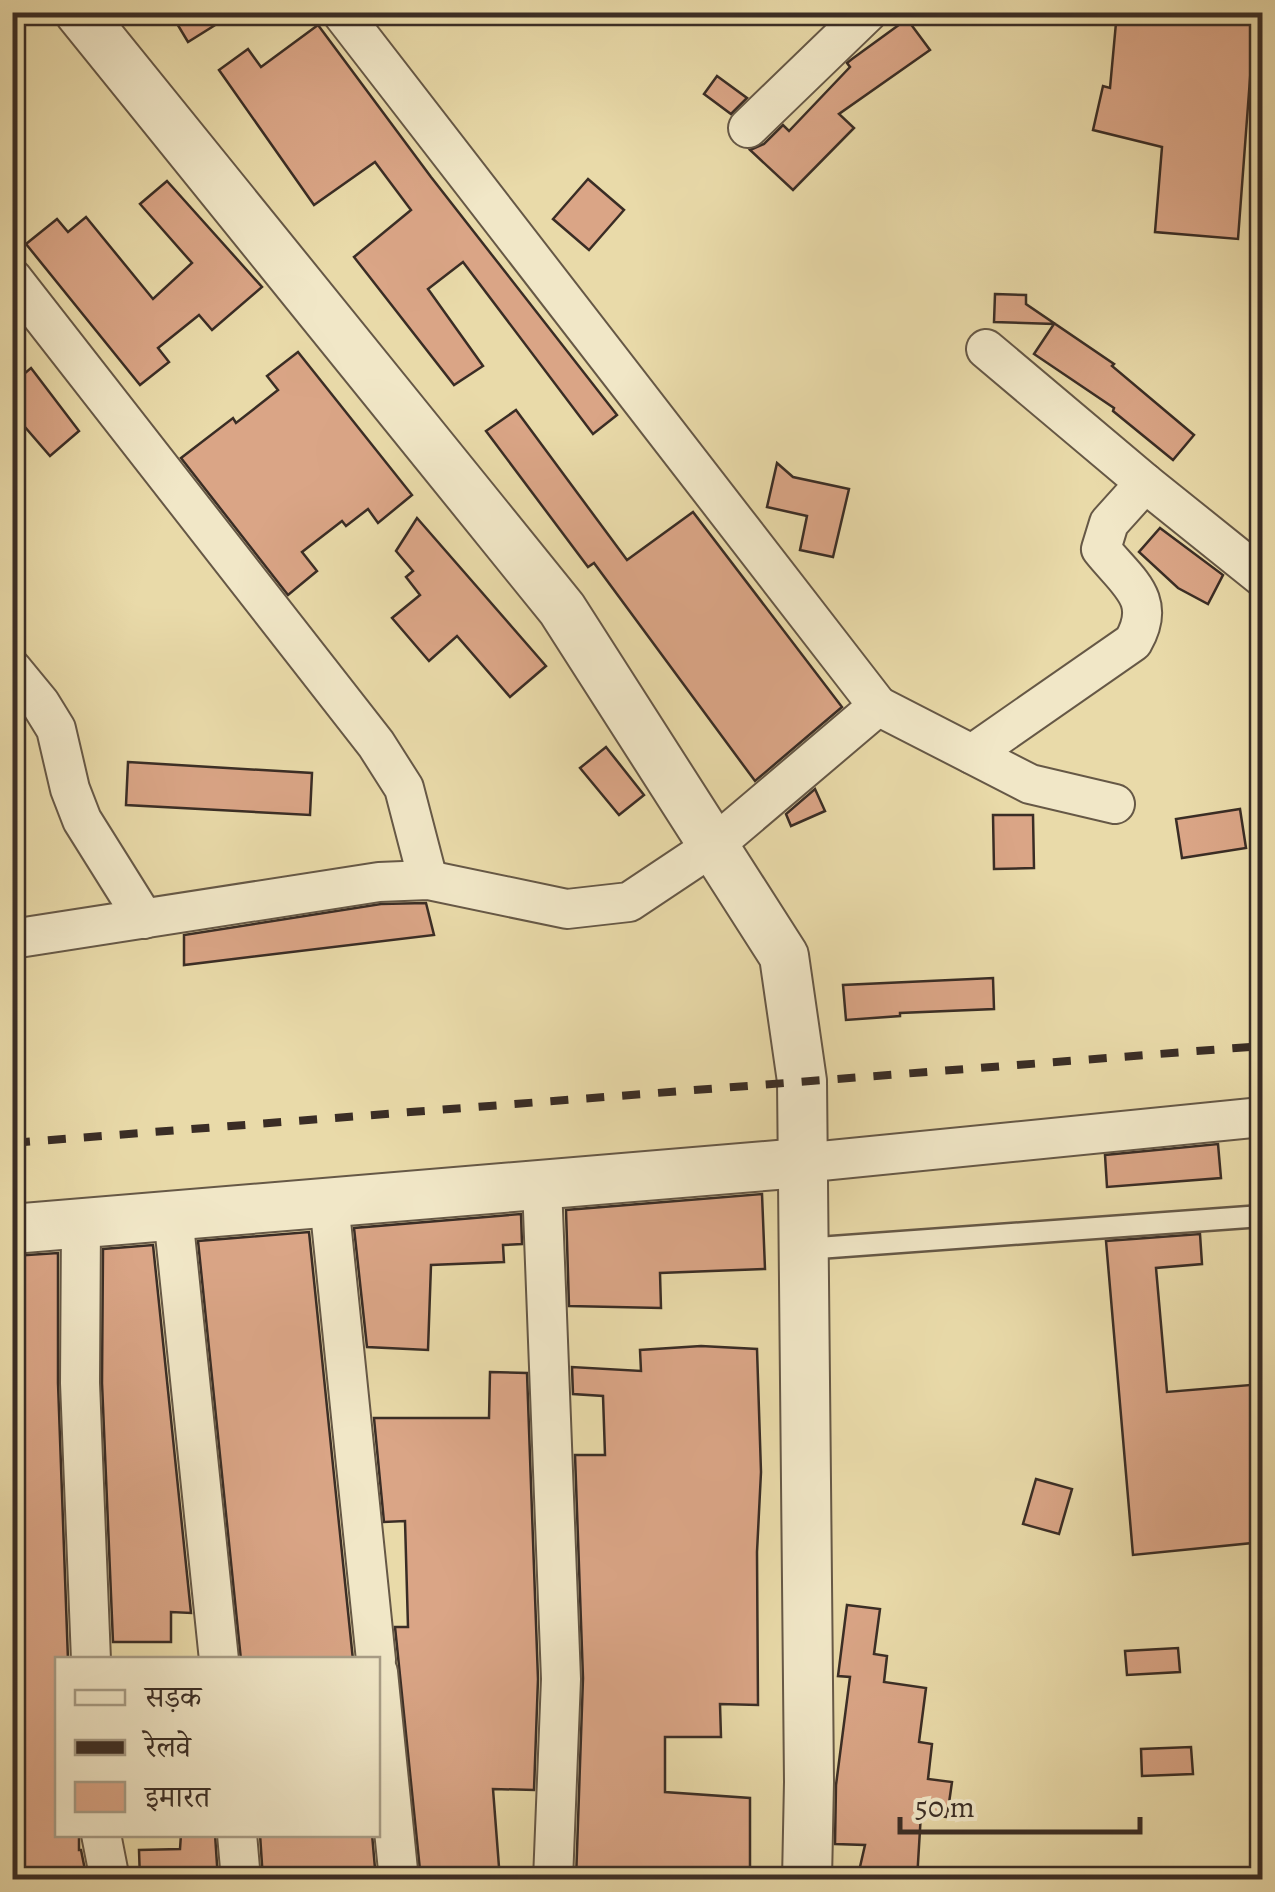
<svg xmlns="http://www.w3.org/2000/svg" width="1275" height="1892" font-family="Alegreya,'Noto Serif Devanagari',serif">
  <style>
    .building { fill: #daa586; stroke: #3a2d25; stroke-width: 2.5 }
    .lines { fill: none; stroke-linecap: round; stroke-linejoin: round }
    .service-casing { stroke: #665846; stroke-width: 25 }
    .minor-casing { stroke: #665846; stroke-width: 42 }
    .tertiary-casing { stroke: #665846; stroke-width: 52 }
    .service { stroke: #f1e7c7; stroke-width: 20 }
    .minor { stroke: #f1e7c7; stroke-width: 38 }
    .tertiary { stroke: #f1e7c7; stroke-width: 48 }
    .rail { stroke: #3a2d25; stroke-width: 8; stroke-dasharray: 18 18; stroke-linecap: butt }
  </style>
  <rect width="100%" height="100%" fill="#e9daa9"/>
  <filter id="stains"><feTurbulence type="fractalNoise" baseFrequency=".002" numOctaves="4"/><feColorMatrix values="0 0 0 0 .2 0 0 0 0 .09 0 0 0 0 .02 0 0 0 .5 -.17"/></filter>
  <radialGradient id="worn" r=".72"><stop offset=".6" stop-color="#630" stop-opacity="0"/><stop offset="1" stop-color="#630" stop-opacity=".3"/></radialGradient>
  <g class="building">
    <path d="M170,12H236L188,42Z"/>
    <path d="M1117,12H1255L1238,239L1155,232L1162,147L1093,130L1103,86L1110,88Z"/>
    <path d="M907,19L930,50L839,114L854,128L793,190L750,150L764,144L783,125L789,131L850,67L847,63L852,59Z"/>
    <path d="M318,25L431,177L617,415L593,434L463,262L428,289L483,366L454,385L354,257L411,210L375,162L314,205L219,70L248,49L261,67Z"/>
    <path d="M717,76L747,98L731,114L704,94Z"/>
    <path d="M588,179L624,210L589,250L553,219Z"/>
    <path d="M167,181L262,287L212,330L199,315L158,348L169,362L140,385L26,244L57,219L68,232L86,217L153,299L192,263L140,204Z"/>
    <path d="M995,294L1026,295V304L1114,364L1112,366L1194,435L1173,460L1113,411L1114,408L1034,354L1054,324L994,322Z"/>
    <path d="M298,352L412,495L378,523L368,509L346,526L342,521L302,552L317,571L288,595L181,458L233,418L236,423L278,390L267,376Z"/>
    <path d="M31,368L79,431L50,456L12,412V384Z"/>
    <path d="M516,410L627,560L693,512L842,707L755,781L594,563L588,567L486,431Z"/>
    <path d="M777,463L793,477L849,489L833,557L800,550L807,516L767,507Z"/>
    <path d="M417,518L546,666L510,697L457,636L429,661L392,618L420,595L406,577L413,571L396,551Z"/>
    <path d="M1160,528L1223,575L1208,604L1178,588L1139,552Z"/>
    <path d="M606,747L644,795L619,815L580,768Z"/>
    <path d="M128,762L312,773L310,815L126,805Z"/>
    <path d="M815,789L825,811L791,826L786,814Z"/>
    <path d="M1240,809L1246,848L1182,858L1176,819Z"/>
    <path d="M993,815H1033L1034,868L994,869Z"/>
    <path d="M426,903L434,935L184,965V935L381,904Z"/>
    <path d="M993,978L994,1009L900,1013V1016L846,1020L843,985Z"/>
    <path d="M1218,1144L1221,1178L1107,1187L1105,1155Z"/>
    <path d="M762,1194L765,1269L660,1273L661,1308L569,1306L566,1210Z"/>
    <path d="M521,1214L522,1244L503,1245L504,1262L431,1265L428,1350L367,1347L354,1228Z"/>
    <path d="M309,1232L353,1660H241L198,1241Z"/>
    <path d="M1200,1234L1202,1264L1156,1268L1167,1392L1262,1384V1542L1133,1555L1106,1241Z"/>
    <path d="M153,1245L191,1613L171,1612V1642H113L102,1383L103,1249Z"/>
    <path d="M58,1253V1383L68,1660H58V1834H79V1850H81L87,1880H12V1256Z"/>
    <path d="M701,1346L757,1349L761,1472L757,1552L758,1705L720,1704L721,1737H665V1792L750,1798V1880H576L583,1678L575,1455H605L603,1396L573,1394L572,1367L641,1371L640,1350Z"/>
    <path d="M490,1372L527,1373L538,1679L534,1790L493,1789L500,1880H421L395,1627H408L405,1521L384,1522L374,1418H489Z"/>
    <path d="M1036,1479L1072,1489L1059,1534L1023,1524Z"/>
    <path d="M847,1605L880,1609L874,1654L887,1656L884,1682L926,1688L919,1742L932,1744L928,1779L952,1782L947,1817L921,1813L917,1880H857L865,1845L835,1844L836,1785L850,1677L838,1676Z"/>
    <path d="M1178,1648L1180,1672L1127,1675L1125,1651Z"/>
    <path d="M1191,1747L1193,1774L1142,1776L1141,1749Z"/>
    <path d="M181,1834H215L218,1880H140L139,1850L180,1849Z"/>
    <path d="M260,1834H372L376,1880H263Z"/>
  </g>
  <g class="lines">
    <defs>
      <path id="service" d="M804,1249L1262,1216"/>
      <g id="minor">
        <path d="M748,128L868,12"/>
        <path d="M12,278L376,744L404,788L428,880"/>
        <path d="M1145,483L1262,577"/>
        <path d="M12,669L40,703L56,729L70,789L82,820L144,919"/>
        <path d="M878,706L1030,784L1115,804"/>
        <path d="M972,754L1133,642C1158,599 1127,582 1101,549L1109,523L1145,483L986,349"/>
        <path d="M12,939L379,882L428,880L567,909L629,902L713,846L878,706L341,12"/>
        <path d="M801,1163L1262,1117"/>
        <path d="M542,1185L561,1679L553,1880"/>
        <path d="M329,1202L376,1660"/>
        <path d="M173,1215L219,1660"/>
        <path d="M81,1223L80,1383L91,1660"/>
        <path d="M378,1672L399,1880"/>
        <path d="M101,1834L110,1880"/>
        <path d="M237,1834L241,1880"/>
      </g>
      <g id="tertiary">
        <path d="M79,12L562,609L784,956L802,1081L809,1782L807,1880"/>
        <path d="M12,1229L801,1163"/>
      </g>
    </defs>
    <use href="#service" class="service-casing"/>
    <use href="#minor" class="minor-casing"/>
    <use href="#tertiary" class="tertiary-casing"/>
    <use href="#service" class="service"/>
    <use href="#minor" class="minor"/>
    <use href="#tertiary" class="tertiary"/>
    <path class="rail" d="M12,1143L1262,1046"/>
  </g>
  <rect width="1275" height="1892" fill="none" stroke="#e9daa9" stroke-width="50"/>
  <rect x="15" y="15" width="1245" height="1862" fill="none" stroke="#3a2d25" stroke-width="5"/>
  <rect x="25" y="25" width="1225" height="1842" fill="none" stroke="#3a2d25" stroke-width="2.5"/>
  <rect x="55" y="1657" width="325" height="180" fill="#f1e7c7" stroke="#a89d86" stroke-width="2.5"/>
  <rect x="75" y="1690" width="50" height="15" fill="#f1e7c7" stroke="#a89d86" stroke-width="2.5"/>
  <text x="145" y="1707" font-size="30" fill="#3a2d25">सड़क</text>
  <rect x="75" y="1740" width="50" height="15" fill="#3a2d25" stroke="#a89d86" stroke-width="2.5"/>
  <text x="145" y="1757" font-size="30" fill="#3a2d25">रेलवे</text>
  <rect x="75" y="1782" width="50" height="30" fill="#daa586" stroke="#a89d86" stroke-width="2.5"/>
  <text x="145" y="1807" font-size="30" fill="#3a2d25">इमारत</text>
  <path d="M900 1817v15h240v-15" fill="none" stroke="#3a2d25" stroke-width="5"/>
  <text x="915" y="1817" font-size="30" fill="#3a2d25" stroke="#f1e7c7" stroke-width="8" paint-order="stroke">50 m</text>
  <rect width="100%" height="100%" filter="url(#stains)"/>
  <rect width="100%" height="100%" fill="url(#worn)"/>
</svg>
